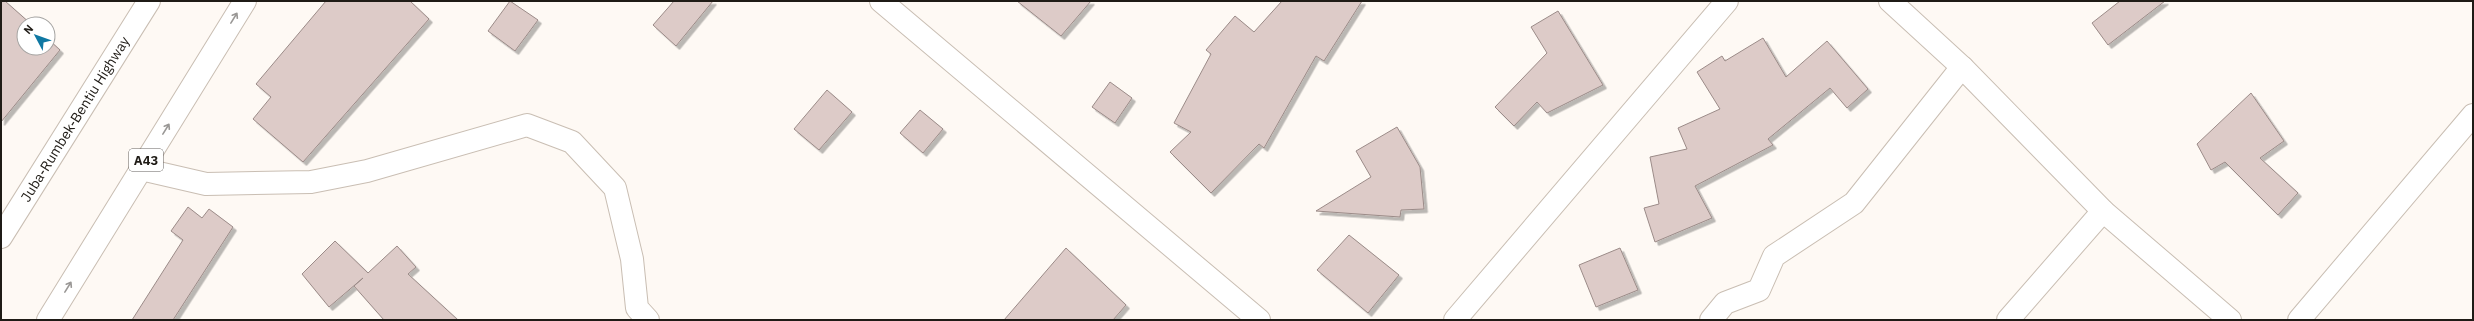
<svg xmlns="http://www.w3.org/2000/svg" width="2474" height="321" font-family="'IBM Plex Sans',sans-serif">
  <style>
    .building { fill: #ddcbc8; stroke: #9b8b88; filter: url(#shadow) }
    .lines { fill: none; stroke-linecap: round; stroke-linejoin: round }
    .street-casing { stroke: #c9beb3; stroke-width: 24 }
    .highway-casing { stroke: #c9beb3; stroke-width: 24 }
    .street { stroke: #fff; stroke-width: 22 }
    .highway { stroke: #fff; stroke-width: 22 }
    .oneway { stroke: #9a9896 }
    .labels { text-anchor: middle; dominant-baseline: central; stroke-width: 3; stroke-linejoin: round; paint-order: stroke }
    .shield { fill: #fff; stroke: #625f5c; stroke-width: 1 }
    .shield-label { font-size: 13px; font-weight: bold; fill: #1f1b16 }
    .street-label { font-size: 14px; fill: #1f1b16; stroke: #fff }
  </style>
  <defs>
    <filter id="shadow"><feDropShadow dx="3.5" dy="3.5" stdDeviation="0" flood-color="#0004"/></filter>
  </defs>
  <rect width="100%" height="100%" fill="#fef9f4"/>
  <g class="building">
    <path d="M1,1H5L31,24H24V48H48V39L60,50L1,122Z"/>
    <path d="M326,1H410L429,19L303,162L253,119L271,97L256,84Z"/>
    <path d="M510,1L538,20L515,51L488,31Z"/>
    <path d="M674,1H713L676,46L653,25Z"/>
    <path d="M1017,1H1091L1061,36Z"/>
    <path d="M1282,1H1362L1324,61L1316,56L1264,148L1259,144L1211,193L1170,152L1191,132L1174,123L1211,54L1206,50L1235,16L1254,32Z"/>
    <path d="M2120,1H2165L2108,45L2092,23Z"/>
    <path d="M1558,11L1603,85L1547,113L1537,102L1514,126L1495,107L1547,53L1531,27Z"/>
    <path d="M1763,38L1786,77L1827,41L1868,89L1847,108L1830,88L1768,139L1773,145L1695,186L1712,218L1655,242L1644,208L1659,204L1650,157L1687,149L1678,128L1720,109L1697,72L1722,56L1725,61Z"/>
    <path d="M1110,82L1132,98L1115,123L1092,107Z"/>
    <path d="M827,90L852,112L819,150L794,129Z"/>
    <path d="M2251,93L2284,141L2260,158L2298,193L2278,215L2225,162L2211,170L2197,144Z"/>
    <path d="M920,110L943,129L923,153L900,133Z"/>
    <path d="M1397,127L1420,167L1424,209L1401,210L1400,217L1316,211L1371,177L1356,151Z"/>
    <path d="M188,207L202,218L209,209L233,227L173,320H132L183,240L171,231Z"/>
    <path d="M1349,235L1399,275L1368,313L1317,270Z"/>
    <path d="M335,241L368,273L397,246L416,267L408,274L458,320H384L354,286L363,278L329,307L302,274Z"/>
    <path d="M1066,248L1126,305L1113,320H1004Z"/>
    <path d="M1620,248L1638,290L1596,307L1579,265Z"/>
  </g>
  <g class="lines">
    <defs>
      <g id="street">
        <path d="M881,1L1259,320"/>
        <path d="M1890,1L1962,67L2103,211L2230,320"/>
        <path d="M141,169L206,184L311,182L367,171L527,125L572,142L615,188L632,259L637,308L648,320"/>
        <path d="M1455,320L1727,1"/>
        <path d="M1711,320L1725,303L1759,290L1774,256L1854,203L1962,67"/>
        <path d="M2008,320L2103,211"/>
        <path d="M2299,320L2473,115"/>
      </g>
      <g id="highway">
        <path d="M1,237L149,1"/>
        <path d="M48,320L245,1"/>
      </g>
    </defs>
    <use href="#street" class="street-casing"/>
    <use href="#highway" class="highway-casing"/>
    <use href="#street" class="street"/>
    <use href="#highway" class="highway"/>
  </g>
  <defs><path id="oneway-shaft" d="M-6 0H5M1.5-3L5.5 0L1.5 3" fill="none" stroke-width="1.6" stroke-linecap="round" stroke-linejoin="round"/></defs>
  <g class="oneway">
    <use href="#oneway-shaft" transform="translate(234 18) rotate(-58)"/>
    <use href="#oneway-shaft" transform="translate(166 129) rotate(-58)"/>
    <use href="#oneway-shaft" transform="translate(68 287) rotate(-58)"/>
  </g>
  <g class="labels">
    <rect class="shield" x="129" y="149" width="34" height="22" rx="3"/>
    <g class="shield-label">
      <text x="146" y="160">A43</text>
    </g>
    <g class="street-label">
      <text transform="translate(75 119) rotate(-58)">Juba-Rumbek-Bentiu Highway</text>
    </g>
  </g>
  <rect width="2474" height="321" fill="none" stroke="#1f1b16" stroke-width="4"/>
  <g transform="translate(36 36) rotate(311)"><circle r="19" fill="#ffffff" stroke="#a5a4a2"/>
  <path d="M0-3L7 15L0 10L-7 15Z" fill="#0f78a3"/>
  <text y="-6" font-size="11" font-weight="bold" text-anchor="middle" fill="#1f1b16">N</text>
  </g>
</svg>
